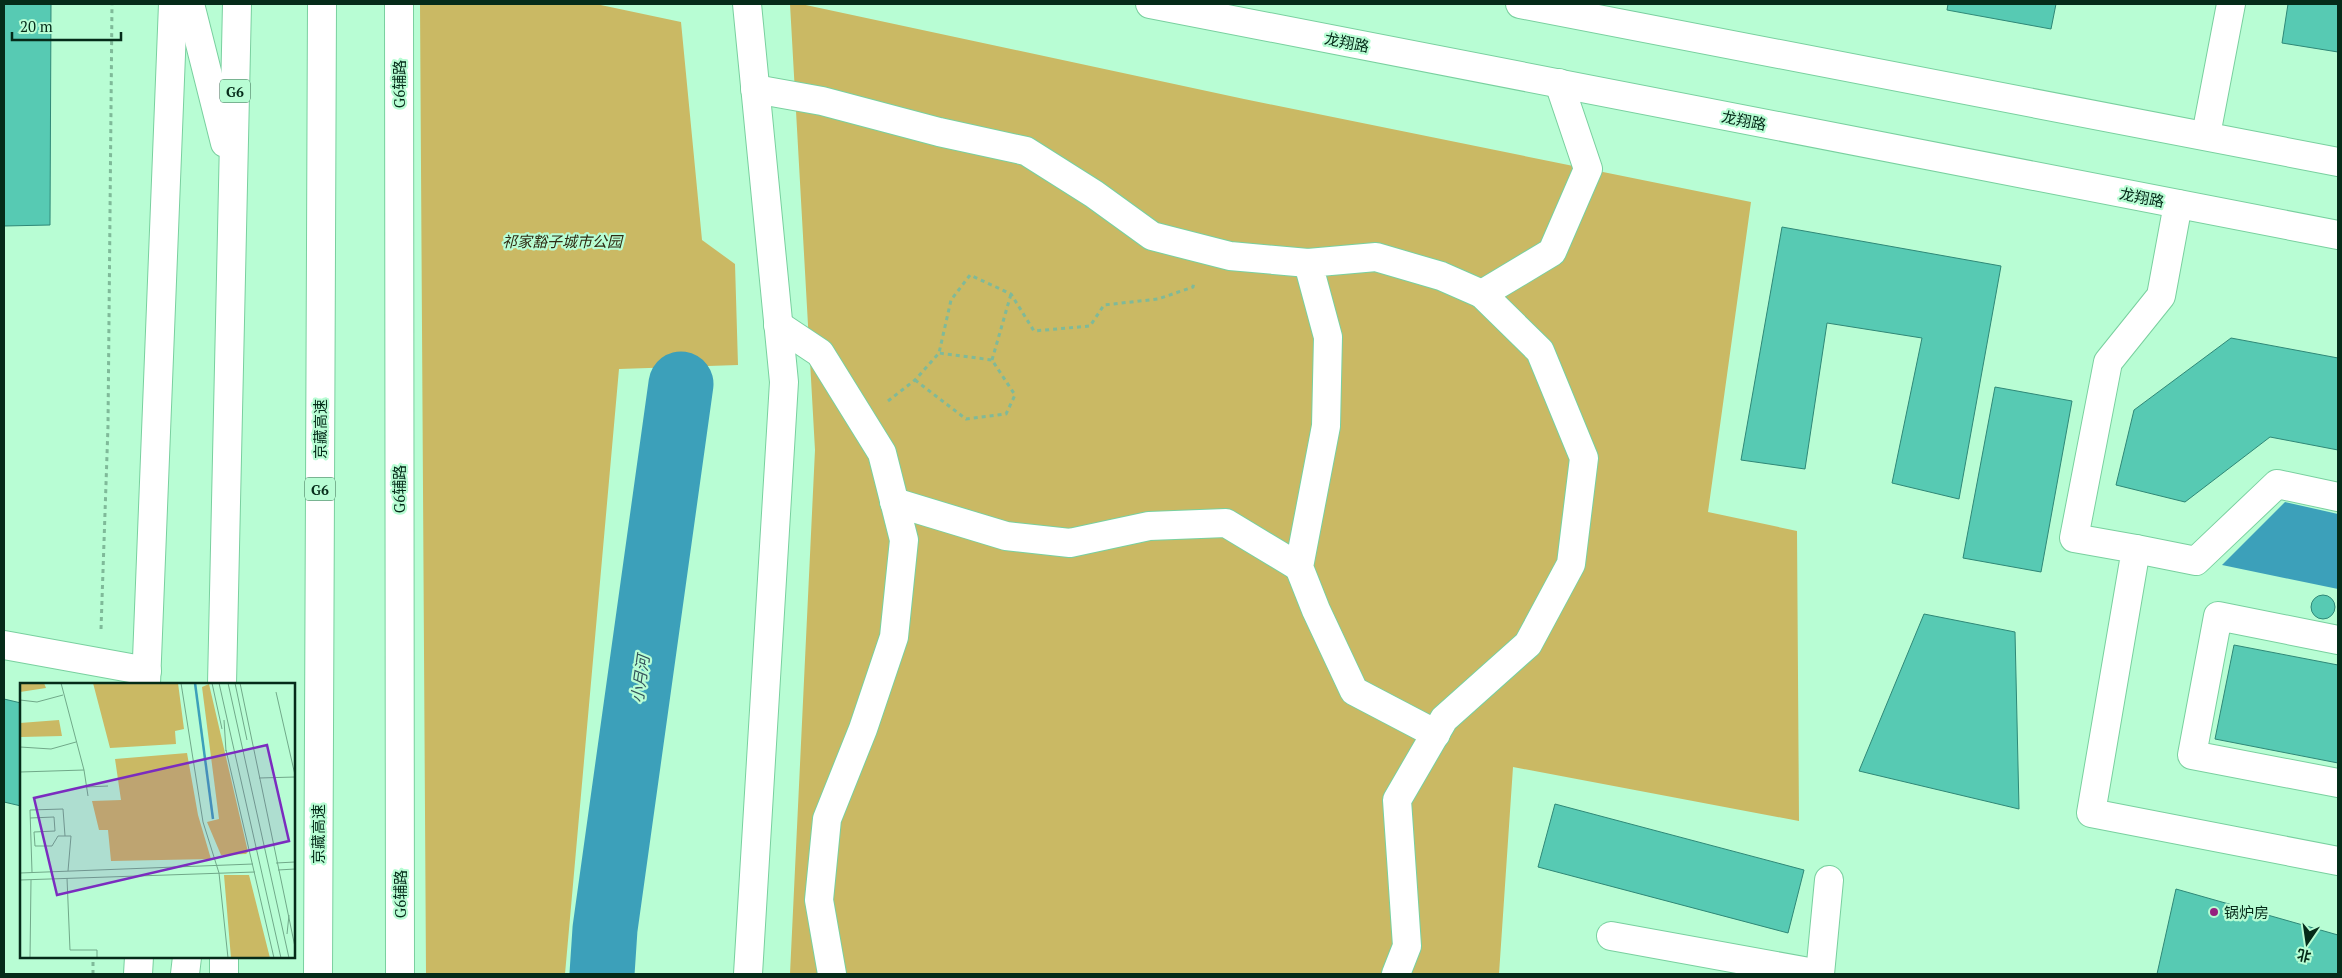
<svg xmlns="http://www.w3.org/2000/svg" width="2342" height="978" font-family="'PT Serif','Noto Sans SC',serif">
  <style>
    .green { fill: #cab964 }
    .water { fill: #3ca0ba }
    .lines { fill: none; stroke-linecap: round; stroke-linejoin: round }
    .river { stroke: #3ca0ba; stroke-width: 65 }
    .building { fill: #57cab3; stroke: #2f8877 }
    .minor-casing { stroke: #79d09f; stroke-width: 30 }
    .highway-casing { stroke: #79d09f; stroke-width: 30 }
    .path { stroke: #7fba99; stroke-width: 3; stroke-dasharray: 4 4; stroke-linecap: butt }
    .minor { stroke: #fff; stroke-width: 28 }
    .highway { stroke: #fff; stroke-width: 28 }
    .poi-dot { fill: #96217e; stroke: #b8fdd4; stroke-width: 2 }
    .labels { text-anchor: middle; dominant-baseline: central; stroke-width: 4.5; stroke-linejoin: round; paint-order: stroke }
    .shield { fill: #b8fdd4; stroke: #3b6a51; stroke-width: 1 }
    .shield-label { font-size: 14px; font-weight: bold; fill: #052b19 }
    .street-label { font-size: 15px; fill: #052b19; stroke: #b8fdd4 }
    .park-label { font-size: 15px; font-style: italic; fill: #2f2a12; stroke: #b8fdd4 }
    .poi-label { font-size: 15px; fill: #052b19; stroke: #b8fdd4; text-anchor: start }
    .water-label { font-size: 16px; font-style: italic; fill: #34525b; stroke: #b8fdd4 }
    .inset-river { fill: none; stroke: #3ca0ba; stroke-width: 2.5 }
    .inset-road { fill: none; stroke: #70a989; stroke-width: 1 }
    .view { fill: #7b2cbf; fill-opacity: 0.15; stroke: #7b2cbf; stroke-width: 2.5 }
    .inset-edge { fill: none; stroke: #052b19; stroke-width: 2.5 }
  </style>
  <rect width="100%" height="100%" fill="#b8fdd4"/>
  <g class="green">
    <path d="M420,4H596L681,22L702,240L735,264L738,365L619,369L565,974H426Z"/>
    <path d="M790,4H801L1244,99L1751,202L1708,512L1797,531L1799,821L1513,767L1499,974H790L815,450Z"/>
  </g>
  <path class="water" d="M2285,502L2338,514V589L2222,565Z"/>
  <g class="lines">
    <path class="river" d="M602,974L605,929L681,384"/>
  </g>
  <g class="building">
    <path d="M4,4H51L50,225L4,226Z"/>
    <path d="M1948,4H2056L2051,29L1947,10Z"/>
    <path d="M2288,4H2338V52L2282,43Z"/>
    <path d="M1782,227L2001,266L1959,499L1892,483L1922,338L1827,323L1805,469L1741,460Z"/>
    <path d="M2231,338L2338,358V450L2270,437L2185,502L2116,485L2134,410Z"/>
    <path d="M1995,387L2072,401L2041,572L1963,558Z"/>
    <circle cx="2323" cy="607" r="12"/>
    <path d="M1924,614L2015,632L2019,809L1859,771Z"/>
    <path d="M2234,645L2338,665V763L2215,739Z"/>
    <path d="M4,699L21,703V806L4,802Z"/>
    <path d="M1555,804L1804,870L1788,933L1538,867Z"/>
    <path d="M2176,889L2338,935V974H2157Z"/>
  </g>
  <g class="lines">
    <defs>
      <g id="minor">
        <path d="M399,4L400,974"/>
        <path d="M747,4L784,382L748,974"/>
        <path d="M1150,4L2338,235"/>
        <path d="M1520,4L2338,162"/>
        <path d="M755,89L822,101L939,132L1026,151L1094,194L1152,236L1230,256L1308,263"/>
        <path d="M2206,135L2231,4"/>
        <path d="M2178,204L2161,296L2108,362L2074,538L2136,549L2091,813L2338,861"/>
        <path d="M778,325L820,353L882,453L904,540L894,637L863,729L827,819L819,900L832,974"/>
        <path d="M894,502L1006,536L1070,543L1149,526L1226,523L1299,567"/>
        <path d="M2136,549L2196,561L2277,484L2338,497"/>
        <path d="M2338,640L2218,616L2192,755L2338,783"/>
        <path d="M4,645L147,671"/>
        <path d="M146,684L173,4"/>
        <path d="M1436,734L1354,691L1316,610L1299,567L1326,426L1328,337L1308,263L1376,257L1441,276L1482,294"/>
        <path d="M1611,936L1820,974"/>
        <path d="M138,974L139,957"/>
        <path d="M1396,974L1407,946L1397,800L1444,719L1528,644L1571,564L1584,458L1540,351L1482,294L1552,252L1588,169L1559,83"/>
        <path d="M1820,974L1829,880"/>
      </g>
      <g id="highway">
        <path d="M190,4L225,143"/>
        <path d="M222,684L237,4"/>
        <path d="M224,957V974"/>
        <path d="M185,974L187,957"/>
        <path d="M318,974L322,4"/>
      </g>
    </defs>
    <use href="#minor" class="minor-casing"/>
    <use href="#highway" class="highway-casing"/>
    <g class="path">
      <path d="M992,360L1011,294"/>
      <path d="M915,380L966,419L1006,414L1015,395L992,360L939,353"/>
      <path d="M888,401L915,380L939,353L951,300L970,275L1011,294L1034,331L1090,326L1104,305L1158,299L1193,287L1194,281"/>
      <path d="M101,629L108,426L112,4"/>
      <path d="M93,974V957"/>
    </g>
    <use href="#minor" class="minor"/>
    <use href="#highway" class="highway"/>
  </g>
  <circle class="poi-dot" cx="2214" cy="912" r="5"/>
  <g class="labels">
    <g class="shield">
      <rect x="220" y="79.5" width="30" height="23" rx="4"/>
      <rect x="305" y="477.5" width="30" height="23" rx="4"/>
    </g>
    <g class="shield-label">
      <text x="235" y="91">G6</text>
      <text x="320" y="489">G6</text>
    </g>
    <g class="street-label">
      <text transform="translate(1347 42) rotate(11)">龙翔路</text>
      <text transform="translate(399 84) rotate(-90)">G6辅路</text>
      <text transform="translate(1744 120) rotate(11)">龙翔路</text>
      <text transform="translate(2142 197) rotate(11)">龙翔路</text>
      <text transform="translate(320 429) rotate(-90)">京藏高速</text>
      <text transform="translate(399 489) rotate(-90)">G6辅路</text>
      <text transform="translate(318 834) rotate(-90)">京藏高速</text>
      <text transform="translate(400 894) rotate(-90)">G6辅路</text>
    </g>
    <g class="park-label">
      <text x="562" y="241">祁家豁子城市公园</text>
    </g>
    <g class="poi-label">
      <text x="2224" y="912">锅炉房</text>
    </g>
    <g class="water-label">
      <text transform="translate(640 679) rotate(-82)">小月河</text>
    </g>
  </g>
  <g transform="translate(20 683)">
    <rect width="275" height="275" fill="#b8fdd4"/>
    <path d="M0,0H24L26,5L0,9ZM73,0H158L164,46L155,48L156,61L90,65ZM189,1L228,169L226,171L201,172L187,139L199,136L182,4ZM39,37L42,53L1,54L0,40ZM167,70L178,132L191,176L91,178L88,147H79L72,118L101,117L95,76ZM204,192H229L250,275H211Z" fill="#cab964"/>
    <path class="inset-river" d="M175,0L193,136"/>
    <path class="inset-road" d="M161,0L183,139L199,190L208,275M192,0L202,46M199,0L261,275M208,0L269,275M215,0L227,57M220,0L275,264M256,9L275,92M0,17L17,19L43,12M204,37L206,68M0,64L31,66L56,59M206,67L254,275M64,87L68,113M0,89L64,87L41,0M239,95L275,94M66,104L88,103M10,135L34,134L35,148L14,149L15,163H32L38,153H45M256,180L275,179M258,187L275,186M12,189L10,127L43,126L45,153H51L48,188M0,190L233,181M47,195L50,267H77V275M0,197L235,189M267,251L269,232M10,275L11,197"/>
    <path class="view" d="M247,62L269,158L37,212L14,115Z"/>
    <rect width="275" height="275" class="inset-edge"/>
  </g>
  <rect width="2342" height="978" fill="none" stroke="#052b19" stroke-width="10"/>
  <g transform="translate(2307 943) rotate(193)" stroke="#b8fdd4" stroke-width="4" paint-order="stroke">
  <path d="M0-4L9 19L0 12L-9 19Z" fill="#052b19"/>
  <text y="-8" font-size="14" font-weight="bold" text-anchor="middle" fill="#052b19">北</text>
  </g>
  <path d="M12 32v8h109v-8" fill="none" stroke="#052b19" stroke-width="2.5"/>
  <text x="20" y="32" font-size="15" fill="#052b19" stroke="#b8fdd4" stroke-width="4" paint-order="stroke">20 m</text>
</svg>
